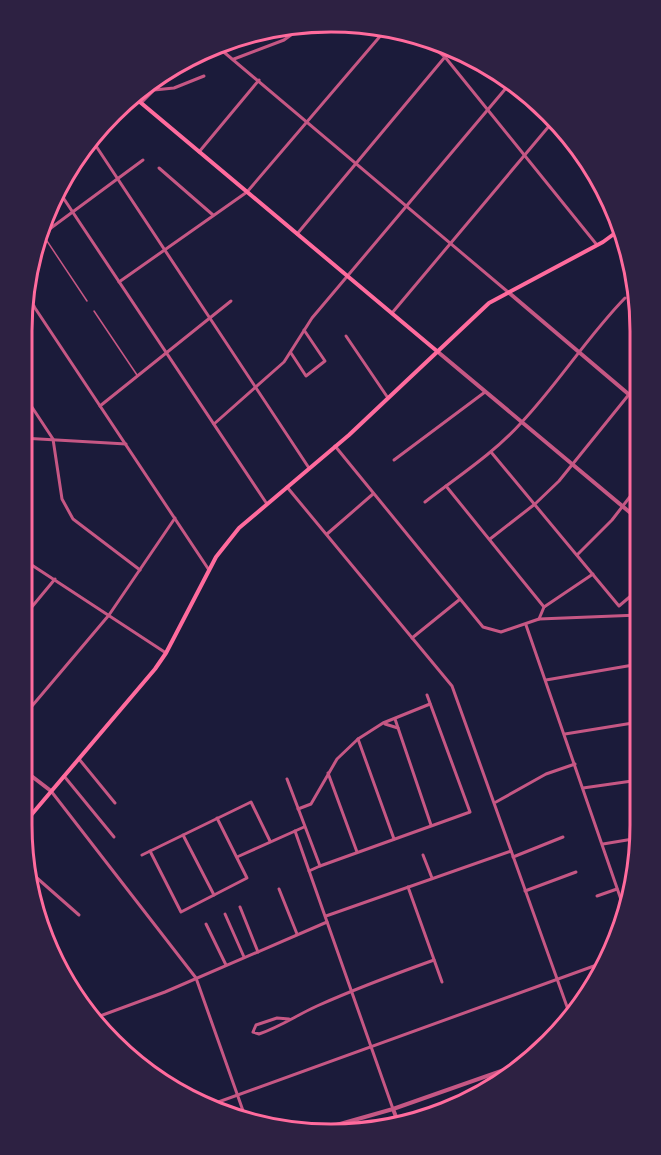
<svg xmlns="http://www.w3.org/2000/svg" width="661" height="1155" font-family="Raleway,sans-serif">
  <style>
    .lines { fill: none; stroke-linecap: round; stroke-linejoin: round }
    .service { stroke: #c65784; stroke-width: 1.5 }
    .minor { stroke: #c65784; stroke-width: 3 }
    .tertiary { stroke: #c65784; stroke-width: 4 }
    .secondary { stroke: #ff6b9d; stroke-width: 4 }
    .rim { fill: none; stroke: #ff6b9d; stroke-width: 3 }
  </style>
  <rect width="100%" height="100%" fill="#1b1b3a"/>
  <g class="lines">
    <g class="service">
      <path d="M39,229L87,301"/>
      <path d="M94,311L137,375"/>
    </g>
    <g class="minor">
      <path d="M427,42L445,57L597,245"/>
      <path d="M219,48L508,292"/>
      <path d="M234,59L284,40L302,27"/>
      <path d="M141,103L154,90L174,88L204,76"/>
      <path d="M92,140L309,468"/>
      <path d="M199,152L259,80"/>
      <path d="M159,168L213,215"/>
      <path d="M58,190L267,504"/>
      <path d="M297,234L450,51"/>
      <path d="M36,239L143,160"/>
      <path d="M119,282L247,192L388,27"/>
      <path d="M25,293L209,570"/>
      <path d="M22,310L34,306"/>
      <path d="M392,313L555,119"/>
      <path d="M346,336L388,398"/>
      <path d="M291,353L306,376L325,361L304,330"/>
      <path d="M22,392L53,439L62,499L73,519L140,570"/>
      <path d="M100,406L231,301"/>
      <path d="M214,424L284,362L312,318L512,81"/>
      <path d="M22,438L126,444"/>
      <path d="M335,446L483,627L501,632L539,619L639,615"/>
      <path d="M491,452L619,606L639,589"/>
      <path d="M394,460L485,392"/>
      <path d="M446,486L544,607"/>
      <path d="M287,487L452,686L570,1015"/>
      <path d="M425,502C457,477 493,454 521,423C558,384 587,337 625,298"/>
      <path d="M327,534L373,494"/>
      <path d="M490,539L535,504L559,481L639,382"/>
      <path d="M577,555L612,520L639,485"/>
      <path d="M21,558L166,653"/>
      <path d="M539,619L544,607L593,574"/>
      <path d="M21,620L55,579"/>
      <path d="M526,625L626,914"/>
      <path d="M412,638L459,600"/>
      <path d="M546,680L639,664"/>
      <path d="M21,719L109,615L175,518"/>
      <path d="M395,719L431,825"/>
      <path d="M385,724L398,728"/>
      <path d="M565,734L639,722"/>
      <path d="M358,739L394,839"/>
      <path d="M79,759L115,803"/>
      <path d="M328,773L357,852"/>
      <path d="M64,776L114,837"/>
      <path d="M287,779L320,866L470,812L427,695"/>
      <path d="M583,788L639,780"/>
      <path d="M51,791L196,978L247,1122"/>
      <path d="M496,802L546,774L575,764"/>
      <path d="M298,809L311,804L337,759L358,739L383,723L430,704"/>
      <path d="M295,831L393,1109"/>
      <path d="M183,835L214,895"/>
      <path d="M603,844L639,838"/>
      <path d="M150,851L181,912L247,878L217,818"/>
      <path d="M142,855L251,802L270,841"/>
      <path d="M423,855L432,878"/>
      <path d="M237,857L304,827"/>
      <path d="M513,857L563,837"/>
      <path d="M29,871L79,915"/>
      <path d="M309,871L320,866"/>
      <path d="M408,887L442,982"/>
      <path d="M279,889L297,934"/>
      <path d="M525,891L576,872"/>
      <path d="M597,896L617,889"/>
      <path d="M240,907L258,952"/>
      <path d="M225,914L244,957"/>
      <path d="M326,916L511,851"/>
      <path d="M206,924L226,965"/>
      <path d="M92,1019L165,992L327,922"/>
      <path d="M289,1019L277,1018L256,1025L253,1032L259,1034C280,1027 297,1015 317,1006C355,989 395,974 434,960"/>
      <path d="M210,1105L605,962"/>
    </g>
    <g class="tertiary">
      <path d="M508,292L639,403"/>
      <path d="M438,352L639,520"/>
      <path d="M21,768L51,791"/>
      <path d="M393,1109L398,1122"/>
      <path d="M319,1130L393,1109L527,1062"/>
    </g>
    <g class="secondary">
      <path d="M134,97L438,352"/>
      <path d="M21,827L155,669L166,653L216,557L239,528L349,435L489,303L603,242L622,228"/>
    </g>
  </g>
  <path d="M0 0H661V1155H0ZM331 32H331A299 299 0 0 1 630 331V825A299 299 0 0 1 331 1124H331A299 299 0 0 1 32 825V331A299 299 0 0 1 331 32Z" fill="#2d2142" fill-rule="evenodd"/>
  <path class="rim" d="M331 32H331A299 299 0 0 1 630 331V825A299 299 0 0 1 331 1124H331A299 299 0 0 1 32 825V331A299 299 0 0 1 331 32Z"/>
</svg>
